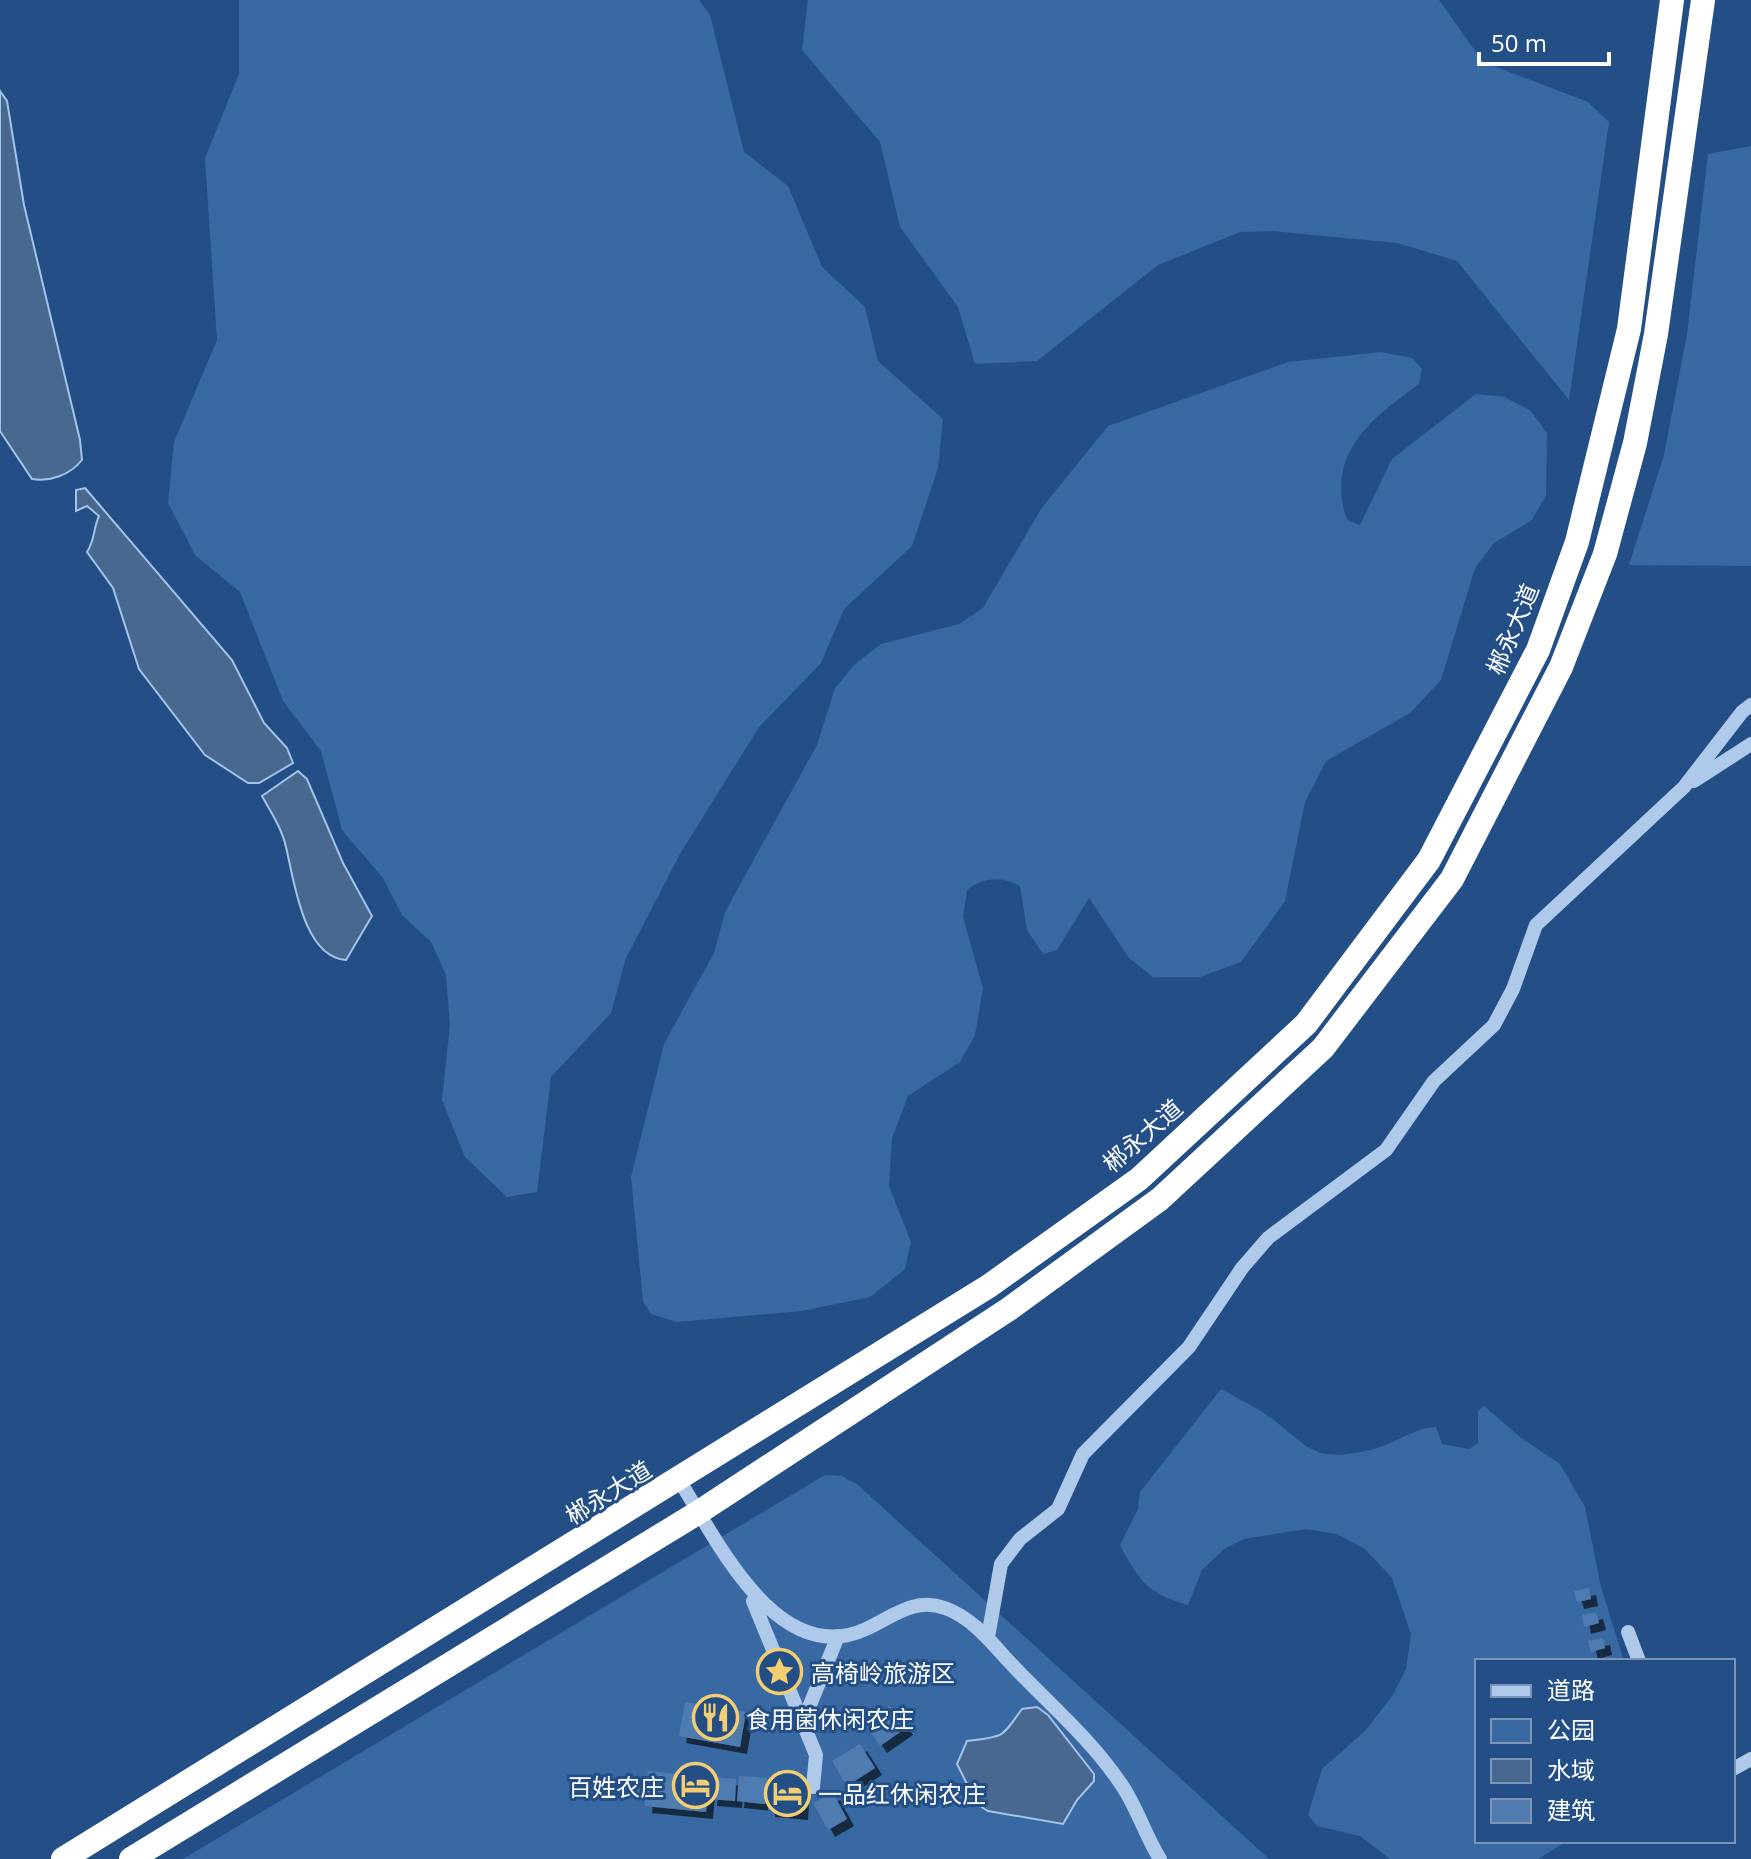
<svg xmlns="http://www.w3.org/2000/svg" width="1751" height="1859" font-family="'Open Sans','Noto Sans SC',sans-serif">
  <style>
    .green { fill: #3869a3 }
    .water { fill: #49688f; stroke: #a3c4e9; stroke-width: 2 }
    .building { fill: #507bb0; filter: url(#shadow) }
    .lines { fill: none; stroke-linecap: round; stroke-linejoin: round }
    .minor { stroke: #aec9e9; stroke-width: 14 }
    .highway { stroke: #fff; stroke-width: 24 }
    .labels { text-anchor: middle; dominant-baseline: central; stroke-width: 6; stroke-linejoin: round; paint-order: stroke }
    .street-label { font-size: 24px; fill: #fff; stroke: #244f86 }
    .poi-label { font-size: 24px; fill: #fff; stroke: #244f86; text-anchor: start }
  </style>
  <defs>
    <filter id="shadow"><feDropShadow dx="7" dy="7" stdDeviation="0" flood-color="#0009"/></filter>
  </defs>
  <rect width="100%" height="100%" fill="#244f86"/>
  <g class="green">
    <path d="M239,0H699L710,15L744,152L788,186L822,267L865,307L878,361L943,419L938,468L912,546L844,609L821,663L759,727L680,854L626,958L611,1013L551,1077L537,1192L507,1197L465,1157L442,1100L450,1025L446,975L431,942L402,915L383,878L342,830L321,751L283,701L240,592L195,555L168,503L174,442L217,340L205,158L239,74Z"/>
    <path d="M808,0H1439L1483,62L1588,102L1609,122L1569,400L1457,261L1398,243L1272,231L1240,232L1158,265L1037,361L975,364L958,307L900,227L880,142L802,50Z"/>
    <path d="M1751,146V566L1629,565L1664,455L1687,334L1708,154Z"/>
    <path d="M1381,352L1412,358L1422,369L1419,384C1372,418 1324,454 1347,520L1360,525L1392,459L1476,394L1504,397L1530,410L1547,433L1546,495L1532,520L1494,543L1475,568L1441,680L1410,713L1326,761L1305,802L1285,901L1241,962L1200,977H1153L1129,958L1089,898L1057,950L1043,954L1027,930L1020,886C1002,876 983,877 967,890L963,917L983,988L975,1035L960,1062L908,1096L892,1138L889,1186L911,1242L905,1269L870,1297L802,1311L677,1322L651,1314L643,1301L631,1177L664,1044L714,953L725,912L817,745L835,688L854,665L881,644L959,624L983,608L1041,509L1108,426L1288,362Z"/>
    <path d="M1221,1389C1235,1397 1250,1404 1264,1413C1311,1446 1308,1465 1374,1449C1396,1443 1416,1427 1436,1427L1442,1444L1469,1449L1478,1443V1411L1484,1406L1520,1437L1560,1464L1585,1507L1601,1587L1624,1661H1477V1841H1567L1538,1859H1390L1360,1836L1317,1826L1308,1815L1322,1769L1365,1731L1393,1695L1406,1669L1411,1634L1392,1578L1365,1549L1337,1534L1306,1529L1244,1539L1224,1549L1202,1570L1188,1605C1147,1593 1140,1582 1120,1545L1138,1509L1140,1492Z"/>
    <path d="M825,1475L842,1476L858,1485L1269,1859H183Z"/>
  </g>
  <g class="water">
    <path d="M0,91L7,101L24,205L80,440L82,460C70,475 50,482 32,479L0,431Z"/>
    <path d="M85,488L232,660L264,723L287,748L293,763L259,783H248L205,755L139,669L113,588L87,552C95,540 93,529 99,516L87,506L76,511V490Z"/>
    <path d="M298,771L307,779L343,863L372,916L346,960C303,957 294,880 286,847C282,829 271,812 262,796Z"/>
    <path d="M1037,1707L1048,1715L1094,1774V1781L1077,1800L1063,1824L988,1811L977,1804L957,1764L967,1741C1006,1736 1000,1739 1022,1709Z"/>
  </g>
  <g class="building">
    <path d="M1589,1588L1591,1599L1577,1602L1574,1591Z"/>
    <path d="M1596,1612L1599,1623L1584,1627L1582,1615Z"/>
    <path d="M1603,1638L1605,1648L1591,1652L1588,1641Z"/>
    <path d="M685,1702L746,1712L740,1747L679,1736Z"/>
    <path d="M890,1706L906,1728L880,1746L865,1724Z"/>
    <path d="M860,1744L875,1768L847,1786L832,1761Z"/>
    <path d="M648,1771L709,1777L706,1812L645,1806Z"/>
    <path d="M739,1776L767,1778L765,1804L737,1801Z"/>
    <path d="M712,1777L736,1779L735,1801L710,1799Z"/>
    <path d="M770,1781L803,1784L801,1813L768,1810Z"/>
    <path d="M833,1793L847,1819L828,1830L813,1803Z"/>
  </g>
  <g class="lines">
    <g class="minor">
      <path d="M1694,781L1751,744"/>
      <path d="M679,1480C716,1538 777,1670 866,1629C892,1617 914,1597 945,1608C977,1620 995,1648 1018,1671C1053,1707 1092,1741 1121,1784C1137,1807 1145,1835 1160,1859"/>
      <path d="M753,1601L816,1755L813,1787"/>
      <path d="M1628,1632L1639,1661"/>
      <path d="M988,1637L1001,1564L1020,1539L1058,1509L1083,1454L1189,1347L1242,1268L1268,1238L1386,1150L1434,1081L1494,1025L1513,989L1536,925L1684,787L1742,712L1751,705"/>
      <path d="M803,1722L838,1636"/>
      <path d="M1733,1769L1751,1759"/>
    </g>
    <g class="highway">
      <path d="M63,1859L989,1286L1139,1179L1306,1024L1429,860L1538,650L1577,542L1629,329L1672,0"/>
      <path d="M131,1859L699,1512L1009,1309L1160,1199L1323,1048L1452,879L1561,667L1605,554L1635,443L1656,334L1703,0"/>
    </g>
  </g>
  <defs>
    <symbol id="sight-ring" viewBox="-11 -11 22 22"><circle r="9.5" fill="#244f86" stroke="#f3cd72" stroke-width="1.5"/><path d="M0-6L1.8-2.2L6-1.7L2.9 1.2L3.7 5.4L0 3.3L-3.7 5.4L-2.9 1.2L-6-1.7L-1.8-2.2Z" fill="#f3cd72"/></symbol>
    <symbol id="restaurant-ring" viewBox="-11 -11 22 22"><circle r="9.5" fill="#244f86" stroke="#f3cd72" stroke-width="1.5"/><path d="M-5-6h1v4h1v-4h1v4h1v-4h1v5L-1.5 .5V6h-2V.5L-5-1ZM5-6V6H3V1.5H1.5Q1.5-4 5-6Z" fill="#f3cd72"/></symbol>
    <symbol id="hotel-ring" viewBox="-11 -11 22 22"><circle r="9.5" fill="#244f86" stroke="#f3cd72" stroke-width="1.5"/><path d="M-6-4.5h1.5V1H6V5H4.5V3h-9V5H-6ZM-4 0a1.8 1.8 0 1 1 3.6 0ZM.5 0V-2.5h3Q6-2.5 6 0Z" fill="#f3cd72"/></symbol>
  </defs>
  <g fill-rule="evenodd">
    <use href="#sight-ring" x="754" y="1646" width="51" height="51"/>
    <use href="#restaurant-ring" x="690" y="1692" width="51" height="51"/>
    <use href="#hotel-ring" x="670" y="1760" width="51" height="51"/>
    <use href="#hotel-ring" x="762" y="1768" width="51" height="51"/>
  </g>
  <g class="labels">
    <g class="street-label">
      <text transform="translate(1512 629) rotate(-67)">郴永大道</text>
      <text transform="translate(1142 1135) rotate(-41)">郴永大道</text>
      <text transform="translate(608 1492) rotate(-32)">郴永大道</text>
    </g>
    <g class="poi-label">
      <text x="811" y="1672">高椅岭旅游区</text>
      <text x="746" y="1718">食用菌休闲农庄</text>
      <text x="664" y="1786" text-anchor="end">百姓农庄</text>
      <text x="818" y="1793">一品红休闲农庄</text>
    </g>
  </g>
  <rect x="1475" y="1659" width="260" height="184" fill="#244f86" stroke="#7c95b6" stroke-width="2"/>
  <rect x="1491" y="1685" width="40" height="12" fill="#aec9e9" stroke="#7c95b6" stroke-width="2"/>
  <text x="1547" y="1699" font-size="24" fill="#ffffff">道路</text>
  <rect x="1491" y="1719" width="40" height="24" fill="#3869a3" stroke="#7c95b6" stroke-width="2"/>
  <text x="1547" y="1739" font-size="24" fill="#ffffff">公园</text>
  <rect x="1491" y="1759" width="40" height="24" fill="#49688f" stroke="#7c95b6" stroke-width="2"/>
  <text x="1547" y="1779" font-size="24" fill="#ffffff">水域</text>
  <rect x="1491" y="1799" width="40" height="24" fill="#507bb0" stroke="#7c95b6" stroke-width="2"/>
  <text x="1547" y="1819" font-size="24" fill="#ffffff">建筑</text>
  <path d="M1479 52v12h130v-12" fill="none" stroke="#ffffff" stroke-width="4"/>
  <text x="1491" y="52" font-size="24" fill="#ffffff" stroke="#244f86" stroke-width="6" paint-order="stroke">50 m</text>
</svg>
